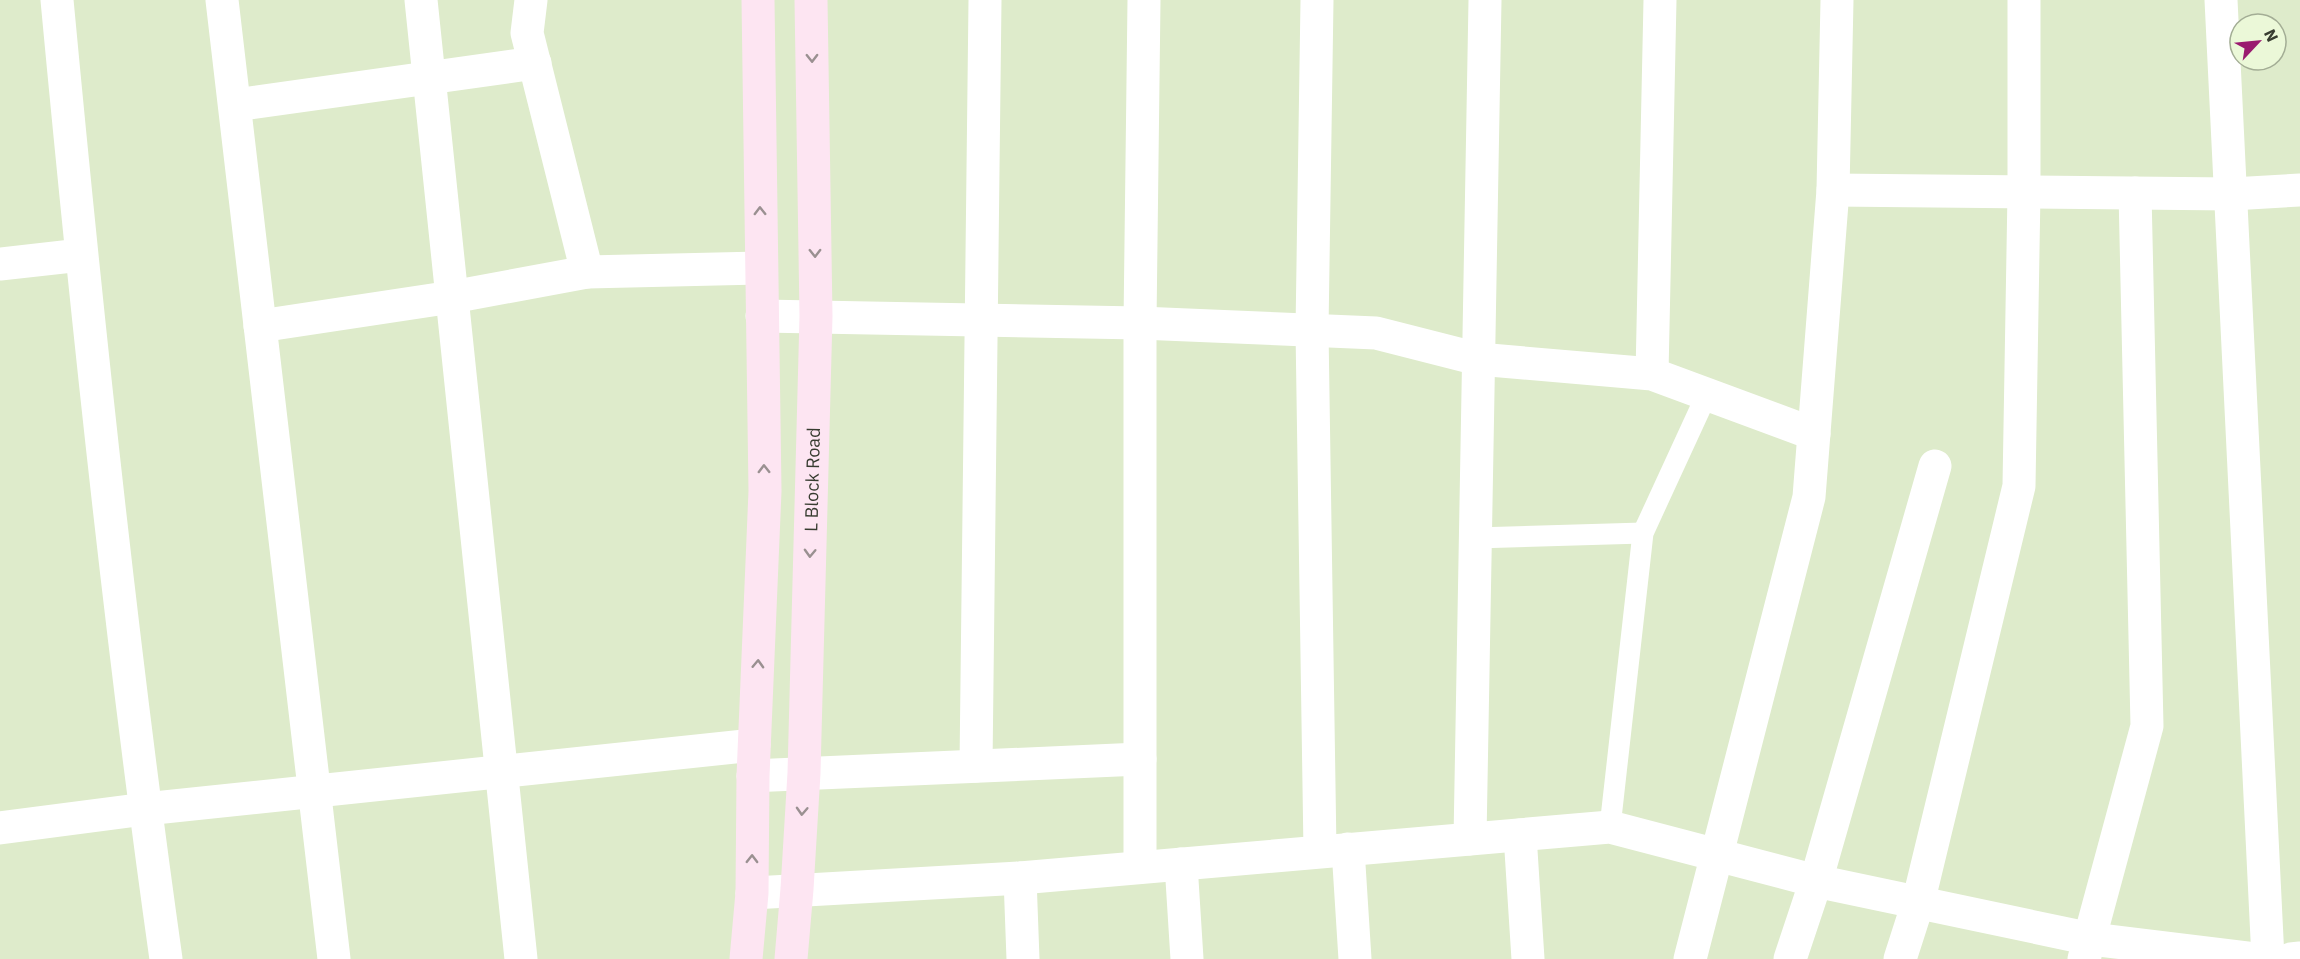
<svg xmlns="http://www.w3.org/2000/svg" width="2300" height="959" font-family="'IBM Plex Sans',sans-serif">
  <style>
    .lines { fill: none; stroke-linecap: round; stroke-linejoin: round }
    .lane { stroke: #fff; stroke-width: 21 }
    .street { stroke: #fff; stroke-width: 33 }
    .secondary { stroke: #fde5f2; stroke-width: 33 }
    .oneway { stroke: #9a9091 }
    .labels { text-anchor: middle; dominant-baseline: central; stroke-width: 5; stroke-linejoin: round; paint-order: stroke }
    .street-label { font-size: 18px; fill: #373c30; stroke: #ebf8d8 }
  </style>
  <rect width="100%" height="100%" fill="#deebcb"/>
  <g class="lines">
    <g class="lane">
      <path d="M1475,538L1643,533"/>
      <path d="M1610,827L1643,533L1707,394"/>
    </g>
    <g class="street">
      <path d="M57,0C87,320 121,641 166,959"/>
      <path d="M222,0L334,959"/>
      <path d="M421,0L521,959"/>
      <path d="M531,0L527,33L587,272"/>
      <path d="M1317,0L1312,330L1320,851"/>
      <path d="M2221,0L2268,959"/>
      <path d="M235,105L535,63"/>
      <path d="M1833,190L2232,194L2300,190"/>
      <path d="M0,264L81,255"/>
      <path d="M762,316L1140,323L1376,333L1478,359L1652,374L1814,434"/>
      <path d="M260,326L452,297L587,272L760,268"/>
      <path d="M1652,374L1660,0"/>
      <path d="M976,766L985,0"/>
      <path d="M753,776L1140,759"/>
      <path d="M0,828L145,809L754,745"/>
      <path d="M1520,835L1528,959"/>
      <path d="M1470,839L1485,0"/>
      <path d="M1348,849L1355,959"/>
      <path d="M1181,864L1187,959"/>
      <path d="M1140,867V323L1144,0"/>
      <path d="M1020,878L1023,959"/>
      <path d="M752,893L1020,878L1610,827L1816,881L2091,939L2255,959"/>
      <path d="M1690,959L1809,497L1833,190L1837,0"/>
      <path d="M1790,959L1816,881L1935,466"/>
      <path d="M1900,959L1918,903L2019,486L2024,192V0"/>
      <path d="M2084,959L2147,726L2135,193"/>
      <path d="M2291,959L2300,958"/>
    </g>
    <g class="secondary">
      <path d="M746,959L752,893L753,776L765,491L758,0"/>
      <path id="s1" d="M791,959L797,889L804,773L816,316L811,0"/>
    </g>
  </g>
  <defs><path id="oneway-chevron" d="M-2-3.5L2.5 0L-2 3.5" fill="none" stroke-width="1.6" stroke-linecap="round" stroke-linejoin="round" transform="scale(1.5)"/></defs>
  <g class="oneway">
    <use href="#oneway-chevron" transform="translate(812 58) rotate(89)"/>
    <use href="#oneway-chevron" transform="translate(760 211) rotate(-91)"/>
    <use href="#oneway-chevron" transform="translate(815 253) rotate(89)"/>
    <use href="#oneway-chevron" transform="translate(764 469) rotate(-91)"/>
    <use href="#oneway-chevron" transform="translate(810 553) rotate(92)"/>
    <use href="#oneway-chevron" transform="translate(758 664) rotate(-88)"/>
    <use href="#oneway-chevron" transform="translate(802 811) rotate(93)"/>
    <use href="#oneway-chevron" transform="translate(752 859) rotate(-89)"/>
  </g>
  <g class="labels">
    <g class="street-label">
      <text stroke="none"><textPath href="#s1" startOffset="480">L Block Road</textPath></text>
    </g>
  </g>
  <g transform="translate(2258 42) rotate(64)"><circle r="28" fill="#ebf8d8" stroke="#a3ad95" stroke-width="1.5"/>
  <path d="M0-4.5L10 22L0 15L-10 22Z" fill="#9a1a6f"/>
  <text y="-9" font-size="16" font-weight="bold" text-anchor="middle" fill="#373c30">N</text>
  </g>
</svg>
